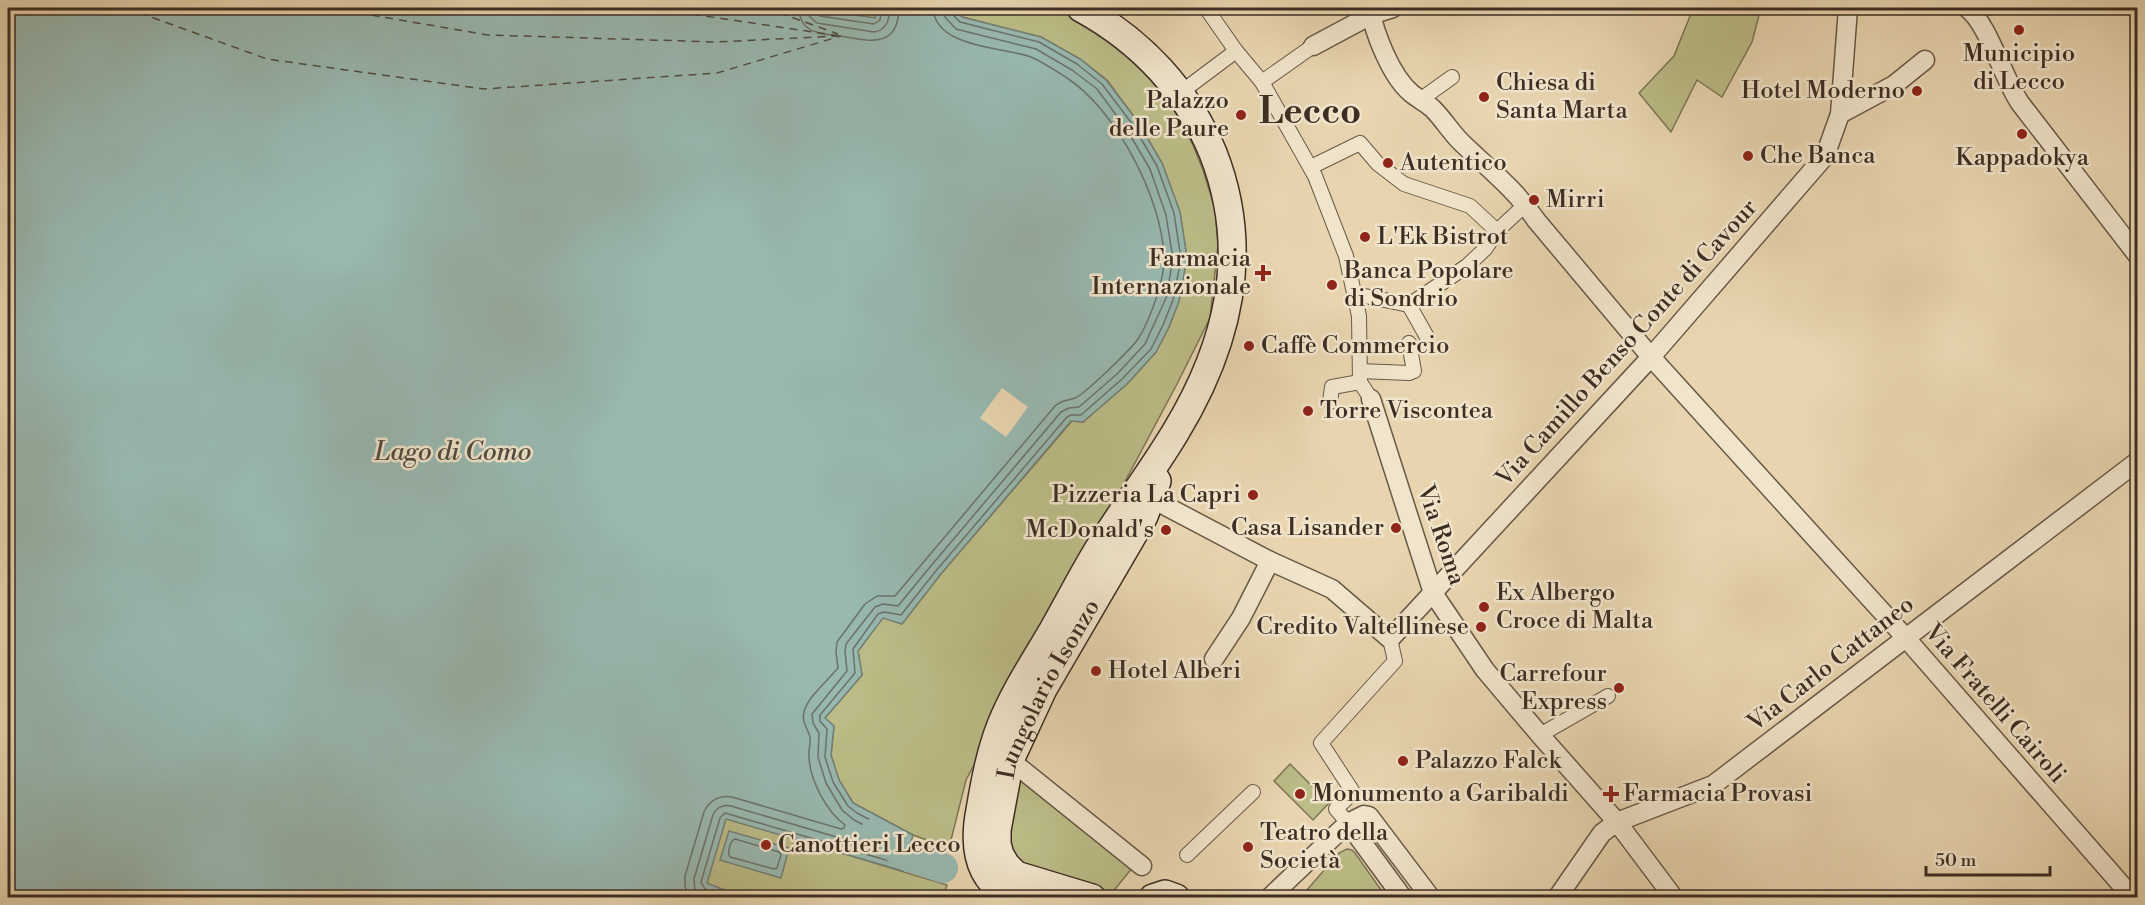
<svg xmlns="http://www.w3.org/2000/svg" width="2145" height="905" font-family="'Libre Bodoni',serif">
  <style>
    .green { fill: #bbbc87; stroke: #7c7556; stroke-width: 1.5 }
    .water { fill: #98b8b0; stroke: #748178; stroke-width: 1.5 }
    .pier { fill: #e8d5af }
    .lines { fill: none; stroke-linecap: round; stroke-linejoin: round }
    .shore { stroke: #6a736a; stroke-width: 1.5 }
    .river { stroke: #98b8b0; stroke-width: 30 }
    .ferry { stroke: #4f4a40; stroke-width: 1.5; stroke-dasharray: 8 6; stroke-linecap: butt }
    .pedestrian-casing { stroke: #685847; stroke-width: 16 }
    .minor-casing { stroke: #685847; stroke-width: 21 }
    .secondary-casing { stroke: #3d2e24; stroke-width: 30 }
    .pedestrian { stroke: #f0e4cb; stroke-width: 14 }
    .minor { stroke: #f0e4cb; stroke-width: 18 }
    .secondary { stroke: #f0e4cb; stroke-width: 27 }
    .poi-dot { fill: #8f2418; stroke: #f0e4cb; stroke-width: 2 }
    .labels { text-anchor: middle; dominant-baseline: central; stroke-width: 5; stroke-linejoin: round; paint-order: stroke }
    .poi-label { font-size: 24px; fill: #3d2e24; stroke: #f0e4cb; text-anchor: start }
    .street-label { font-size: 24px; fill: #3d2e24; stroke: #f0e4cb }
    .water-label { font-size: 26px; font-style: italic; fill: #4f4a40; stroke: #f0e4cb }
    .town-label { font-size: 36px; font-weight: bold; fill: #3d2e24; stroke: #f0e4cb }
  </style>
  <rect width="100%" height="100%" fill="#e8d5af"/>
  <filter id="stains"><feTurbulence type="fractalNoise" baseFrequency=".00333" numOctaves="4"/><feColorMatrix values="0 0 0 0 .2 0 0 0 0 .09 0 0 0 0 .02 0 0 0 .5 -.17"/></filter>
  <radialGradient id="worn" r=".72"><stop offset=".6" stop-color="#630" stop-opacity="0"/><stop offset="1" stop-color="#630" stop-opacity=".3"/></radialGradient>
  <g class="green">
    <path d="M818,8H877L875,18L818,10Z"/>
    <path d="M954,8H1068L1092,18L1155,83L1174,110L1193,145L1203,170L1215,209L1218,245L1210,318L1177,384L966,780L949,848L913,835L853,803L839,780L831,755L834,726L825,718L862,675L858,651L883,617L902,624L940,575L1072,421L1083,422L1127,384L1156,352L1169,327L1179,301L1187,258L1180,212L1162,163L1138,122L1107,80L1080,59L1041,37L962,17Z"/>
    <path d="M1683,8H1761L1752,42L1722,97L1697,80L1671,132L1639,93L1674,56L1690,16Z"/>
    <path d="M1290,764L1329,803L1313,820L1274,781Z"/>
    <path d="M1016,776L1132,868L1112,893L1026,869L1005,847Z"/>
    <path d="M726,818L947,885L943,897L817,898L787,891L785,897L734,898L729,892L706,884Z"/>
    <path d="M1347,849L1352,850L1355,853L1386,897H1305L1306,891L1339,853Z"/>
  </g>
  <g class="water">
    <path d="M8,8H818L819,10L875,18L877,8H954L962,17L1041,37L1080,59L1106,80L1138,122L1162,163L1180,212L1187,258L1179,301L1169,327L1156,352L1127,384L1083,422L1071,421L940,575L902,624L883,618L858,651L862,675L825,718L834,726L831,755L839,780L853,803L913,835L903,871L726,819L707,883L729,892L734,897H8Z"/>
    <path d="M729,831L789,848L781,878L720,860Z"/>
  </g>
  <path class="pier" d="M1002,388L1028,407L1006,437L980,418Z"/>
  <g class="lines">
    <g class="shore">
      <path d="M799,8C799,16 801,23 808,28C817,35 830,34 840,36C870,41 898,49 899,8"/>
      <path d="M808,8L809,16L817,23L874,32C887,30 889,20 890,8"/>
      <path d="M815,8L816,13L820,16L874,24L880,20L882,8"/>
      <path d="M735,839L779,852L781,855L777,868L774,869L730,857C727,852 730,841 735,839Z"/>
      <path d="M689,898L685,886V876L704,812C710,800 719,795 732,797L841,829L844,828L845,825C826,811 810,780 809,757C808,750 811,744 810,738C809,729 801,723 804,712C807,698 828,680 838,668L836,652L837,642L865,604L877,596H895L1055,406C1062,400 1067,401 1075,398C1084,395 1132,348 1138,339C1150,320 1165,279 1164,257C1162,198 1116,110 1067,78C1056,71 1043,62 1031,57C1003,47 935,48 933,8"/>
      <path d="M705,898L695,891L694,879L713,815C716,808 723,804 731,806L891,853L894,852L895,841L854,820L842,810L826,783L818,757L819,733L813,723L812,714L847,671L845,652L846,644L875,607L883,604L898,606L930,567L1061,412L1069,408L1079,407L1117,374L1145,344L1166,298L1173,259L1166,215L1150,169L1127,130L1097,89L1072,70L1036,49L956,29L945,17L942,8"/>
      <path d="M725,898L705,889L701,882L720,818L725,813L896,863L899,862L905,838L857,813L848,806L833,782L825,757L827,729L820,721V715L855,673L853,649L878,614L884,612L901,615L935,572L1067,417L1071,415H1081L1122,379L1151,349L1163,325L1173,300L1181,259L1174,213L1157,166L1133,125L1102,84L1077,64L1039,42L960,22L951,13L950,8"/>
    </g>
    <path class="river" d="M875,833L907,856L943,868"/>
    <g class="ferry">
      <path d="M126,8L267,59L484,89L717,73L841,36"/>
      <path d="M330,8L488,35L717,42L837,36"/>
      <path d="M651,8L840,36"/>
      <path d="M766,8L838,34"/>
    </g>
    <defs>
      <g id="pedestrian">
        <path d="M1206,8L1236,51L1262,82L1315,176L1346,256L1359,316L1360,382L1371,399"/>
        <path d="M1262,82L1313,46"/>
        <path d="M1180,93L1236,51"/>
        <path d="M1420,100L1452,77"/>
        <path d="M1311,167L1360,143L1378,164L1404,184L1470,206L1497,231"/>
        <path d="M1355,294L1409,305L1467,266L1486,248L1497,231L1526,204"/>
        <path d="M1409,305L1427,337"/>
        <path d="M1360,371L1409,373L1414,371L1409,343"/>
        <path d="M1330,402L1332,387L1360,382"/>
        <path d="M1540,735L1608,696"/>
        <path d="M1348,823L1336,809L1353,792L1321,743L1395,661L1390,639"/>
        <path d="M1187,855L1253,792"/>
      </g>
      <g id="minor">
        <path d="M1370,8C1374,33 1391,76 1411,93C1418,99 1427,103 1433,109C1444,120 1452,134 1463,144C1489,169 1516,190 1536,220L1651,357L1905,637L2133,898"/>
        <path d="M1967,8C1988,23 2003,78 2020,103L2138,256"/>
        <path d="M1313,46L1371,15L1393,8"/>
        <path d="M1840,114L1894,85L1925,60"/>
        <path d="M1371,399L1433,593L1485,670L1540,735L1617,822L1674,898"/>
        <path d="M1141,493L1270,561L1332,589L1390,639L1651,357L1825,156L1840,114L1848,8"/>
        <path d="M1214,659L1241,618L1270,561"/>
        <path d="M1010,760L1142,866"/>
        <path d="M1348,823L1403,898"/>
        <path d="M1269,898L1348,823L1364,815L1369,816L1431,898"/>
        <path d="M1557,898L1602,833L1617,822L1713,785L2138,461"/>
      </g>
      <g id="secondary">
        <path d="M1014,898C977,880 973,846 980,810C985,781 990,753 1001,725C1014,692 1035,661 1053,630C1069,602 1084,572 1101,545C1125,507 1152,471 1175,433C1228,346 1252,252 1213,153C1187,90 1141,41 1081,8"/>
        <path id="s1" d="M1092,898L1016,875L1006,865L1000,855L997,844V830L1010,760L1043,689L1144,516L1157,481"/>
        <path d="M1153,898L1165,894L1176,898"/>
      </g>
    </defs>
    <use href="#pedestrian" class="pedestrian-casing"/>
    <use href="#minor" class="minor-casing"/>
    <use href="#secondary" class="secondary-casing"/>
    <use href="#pedestrian" class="pedestrian"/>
    <use href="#minor" class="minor"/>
    <use href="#secondary" class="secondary"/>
  </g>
  <g class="poi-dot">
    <circle cx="2019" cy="30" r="6"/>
    <circle cx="1917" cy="91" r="6"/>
    <circle cx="1484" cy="97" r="6"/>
    <circle cx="1241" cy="115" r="6"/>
    <circle cx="2022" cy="134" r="6"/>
    <circle cx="1748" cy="156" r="6"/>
    <circle cx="1388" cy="163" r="6"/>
    <circle cx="1534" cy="200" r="6"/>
    <circle cx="1365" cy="237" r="6"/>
    <path d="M1260 264h6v6h6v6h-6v6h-6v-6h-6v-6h6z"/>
    <circle cx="1332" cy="285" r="6"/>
    <circle cx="1249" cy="346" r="6"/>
    <circle cx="1308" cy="411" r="6"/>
    <circle cx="1253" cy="495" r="6"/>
    <circle cx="1396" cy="528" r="6"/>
    <circle cx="1166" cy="530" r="6"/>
    <circle cx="1484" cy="607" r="6"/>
    <circle cx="1481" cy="627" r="6"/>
    <circle cx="1096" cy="671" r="6"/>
    <circle cx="1619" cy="688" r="6"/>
    <circle cx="1403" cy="761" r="6"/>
    <circle cx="1300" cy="794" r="6"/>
    <path d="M1608 785h6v6h6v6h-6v6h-6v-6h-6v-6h6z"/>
    <circle cx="766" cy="845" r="6"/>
    <circle cx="1248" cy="847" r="6"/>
  </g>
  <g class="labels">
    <g class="poi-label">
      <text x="2019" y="54" text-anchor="middle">Municipio<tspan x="2019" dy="28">di Lecco</tspan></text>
      <text x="1496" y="83">Chiesa di<tspan x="1496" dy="28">Santa Marta</tspan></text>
      <text x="1905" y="91" text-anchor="end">Hotel Moderno</text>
      <text x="1229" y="101" text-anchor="end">Palazzo<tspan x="1229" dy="28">delle Paure</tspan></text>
      <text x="1760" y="156">Che Banca</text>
      <text x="2022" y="158" text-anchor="middle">Kappadokya</text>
      <text x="1400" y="163">Autentico</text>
      <text x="1546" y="200">Mirri</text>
      <text x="1377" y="237">L'Ek Bistrot</text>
      <text x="1251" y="259" text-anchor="end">Farmacia<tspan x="1251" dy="28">Internazionale</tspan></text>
      <text x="1344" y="271">Banca Popolare<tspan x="1344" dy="28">di Sondrio</tspan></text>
      <text x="1261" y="346">Caffè Commercio</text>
      <text x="1320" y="411">Torre Viscontea</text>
      <text x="1241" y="495" text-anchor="end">Pizzeria La Capri</text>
      <text x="1384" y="528" text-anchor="end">Casa Lisander</text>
      <text x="1154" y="530" text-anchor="end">McDonald's</text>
      <text x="1496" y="593">Ex Albergo<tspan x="1496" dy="28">Croce di Malta</tspan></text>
      <text x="1469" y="627" text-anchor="end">Credito Valtellinese</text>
      <text x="1108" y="671">Hotel Alberi</text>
      <text x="1607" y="674" text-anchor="end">Carrefour<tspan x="1607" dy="28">Express</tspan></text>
      <text x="1415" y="761">Palazzo Falck</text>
      <text x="1312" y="794">Monumento a Garibaldi</text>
      <text x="1623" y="794">Farmacia Provasi</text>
      <text x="1260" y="833">Teatro della<tspan x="1260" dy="28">Società</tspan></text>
      <text x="778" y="845">Canottieri Lecco</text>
    </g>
    <g class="street-label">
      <text transform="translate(1627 343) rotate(-48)">Via Camillo Benso Conte di Cavour</text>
      <text transform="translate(1441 535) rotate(71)">Via Roma</text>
      <text transform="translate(1831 664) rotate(-38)">Via Carlo Cattaneo</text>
      <text stroke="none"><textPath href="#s1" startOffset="282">Lungolario Isonzo</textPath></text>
      <text transform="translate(1995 704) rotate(49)">Via Fratelli Cairoli</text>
    </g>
    <g class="water-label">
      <text x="453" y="452">Lago di Como</text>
    </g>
    <g class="town-label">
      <text x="1310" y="112">Lecco</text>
    </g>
  </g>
  <rect width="2145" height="905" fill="none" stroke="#e8d5af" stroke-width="30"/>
  <rect x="9" y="9" width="2127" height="887" fill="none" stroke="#3d2e24" stroke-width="3"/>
  <rect x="15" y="15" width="2115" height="875" fill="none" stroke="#3d2e24" stroke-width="1.5"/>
  <path d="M1926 866v9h124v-9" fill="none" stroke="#3d2e24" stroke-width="3"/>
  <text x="1935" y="866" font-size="18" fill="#3d2e24" stroke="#f0e4cb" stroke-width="4.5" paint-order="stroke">50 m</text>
  <rect width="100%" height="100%" filter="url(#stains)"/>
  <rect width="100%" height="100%" fill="url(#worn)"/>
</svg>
